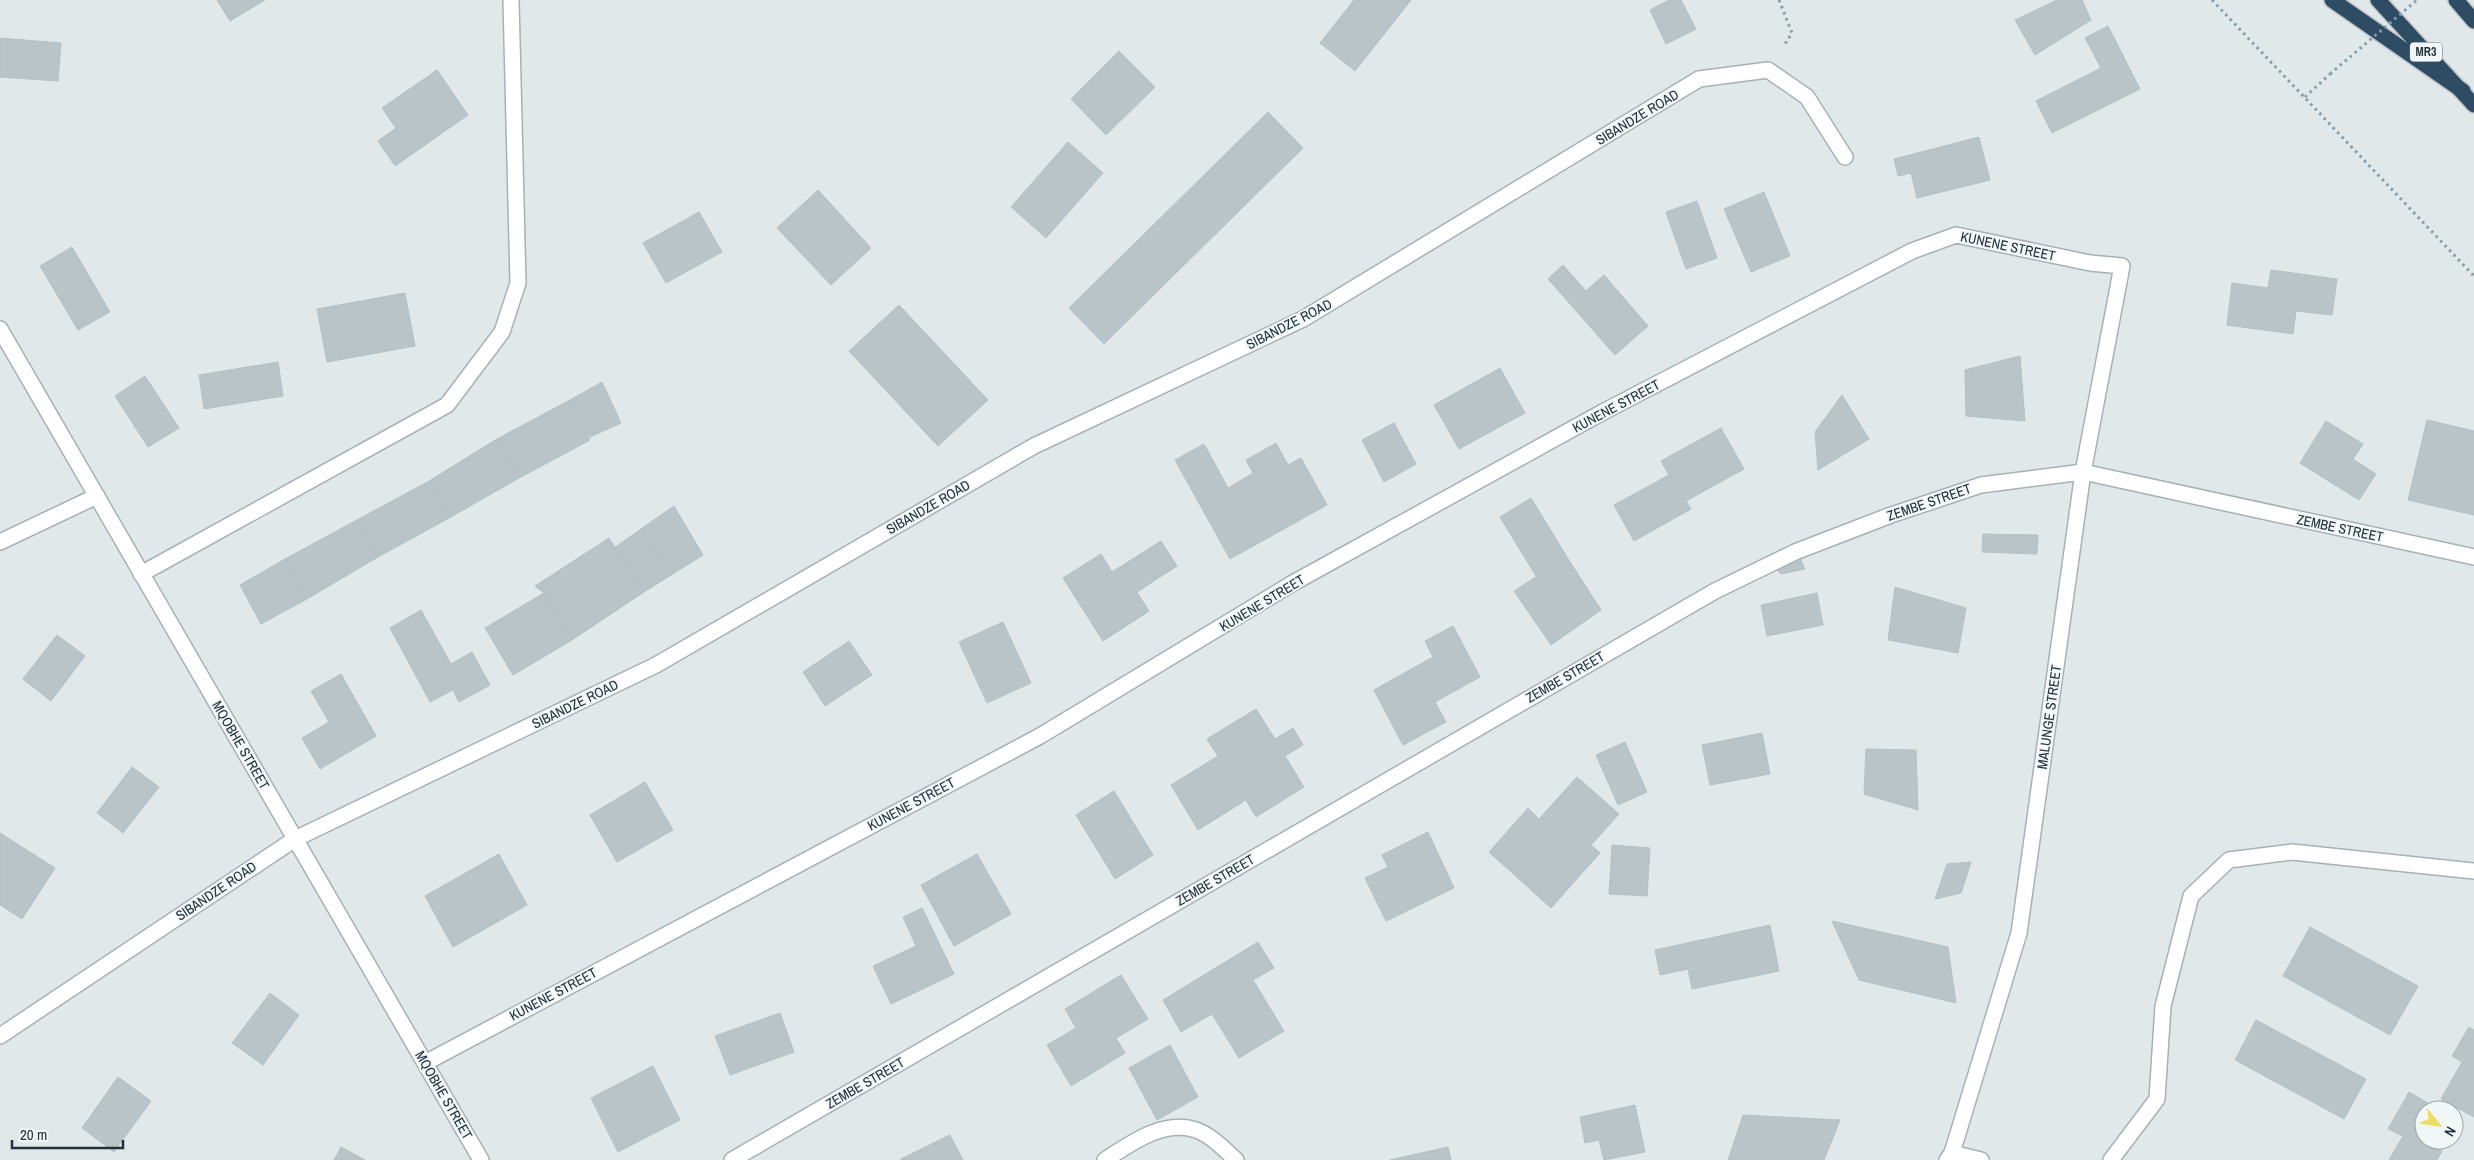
<svg xmlns="http://www.w3.org/2000/svg" width="2474" height="1160" font-family="'Archivo Narrow',sans-serif">
  <style>
    .building { fill: #b9c4c8; stroke: #b3c0c4 }
    .lines { fill: none; stroke-linecap: round; stroke-linejoin: round }
    .minor-casing { stroke: #a7b1b5; stroke-width: 18 }
    .highway-casing { stroke: #c1c5c8; stroke-width: 18 }
    .path { stroke: #829eac; stroke-width: 3; stroke-dasharray: 2.5 4; stroke-linecap: butt }
    .minor { stroke: #fff; stroke-width: 15 }
    .highway { stroke: #2f4c65; stroke-width: 15 }
    .path-bridge { stroke: #829eac; stroke-width: 3; stroke-dasharray: 2.5 4; stroke-linecap: butt }
    .labels { text-anchor: middle; dominant-baseline: central; stroke-width: 4; stroke-linejoin: round; paint-order: stroke }
    .shield { fill: #f1f6f7; stroke: #606c73; stroke-width: 1 }
    .shield-label { font-size: 12px; font-weight: bold; fill: #22313a }
    .street-label { font-size: 14px; fill: #22313a; stroke: #f1f6f7 }
  </style>
  <rect width="100%" height="100%" fill="#e0e8ea"/>
  <g class="building">
    <path d="M217,0H265L230,21Z"/>
    <path d="M1354,0H1411L1355,71L1320,43Z"/>
    <path d="M1669,0H1681L1696,29L1666,44L1650,10Z"/>
    <path d="M2057,0H2082L2091,20L2035,55L2015,20Z"/>
    <path d="M2108,26L2140,89L2052,133L2036,101L2101,68L2085,38Z"/>
    <path d="M0,38L61,43L58,81L0,77Z"/>
    <path d="M1119,51L1155,87L1106,135L1071,99Z"/>
    <path d="M437,70L468,115L395,166L378,141L396,128L382,108Z"/>
    <path d="M1268,112L1303,148L1104,344L1069,308Z"/>
    <path d="M1979,137L1990,180L1917,198L1911,173L1898,176L1894,159Z"/>
    <path d="M1068,142L1103,173L1046,238L1011,207Z"/>
    <path d="M818,190L871,248L831,285L777,228Z"/>
    <path d="M1764,192L1790,256L1751,272L1724,209Z"/>
    <path d="M1697,201L1717,258L1686,269L1666,212Z"/>
    <path d="M699,212L722,252L666,283L643,243Z"/>
    <path d="M72,247L110,312L78,330L40,266Z"/>
    <path d="M1563,265L1586,291L1604,275L1648,326L1615,355L1548,279Z"/>
    <path d="M2271,270L2337,279L2332,315L2296,311L2293,334L2227,325L2232,283L2268,288Z"/>
    <path d="M405,293L415,346L327,362L317,309Z"/>
    <path d="M899,305L988,400L938,446L849,351Z"/>
    <path d="M2020,356L2025,421L1966,416L1965,370Z"/>
    <path d="M278,362L283,396L204,409L199,375Z"/>
    <path d="M1500,368L1525,413L1459,449L1434,405Z"/>
    <path d="M145,376L179,428L148,447L115,396Z"/>
    <path d="M602,382L621,423L590,437L570,400Z"/>
    <path d="M1842,395L1869,439L1818,470L1815,432Z"/>
    <path d="M570,400L590,440L521,477L497,439Z"/>
    <path d="M2427,420L2474,431V515L2408,500Z"/>
    <path d="M2326,421L2363,444L2353,459L2376,474L2359,500L2300,463Z"/>
    <path d="M1394,423L1416,464L1384,482L1362,440Z"/>
    <path d="M1721,428L1744,469L1686,501L1691,509L1634,541L1614,505L1669,475L1661,461Z"/>
    <path d="M497,439L521,477L449,518L429,481Z"/>
    <path d="M1276,443L1288,465L1301,458L1327,505L1230,559L1175,460L1204,444L1228,488L1253,473L1246,460Z"/>
    <path d="M429,481L449,518L378,557L357,520Z"/>
    <path d="M1531,498L1567,557L1536,576L1500,517Z"/>
    <path d="M674,506L703,555L671,575L641,529Z"/>
    <path d="M357,520L378,557L307,599L285,559Z"/>
    <path d="M641,529L671,575L644,592L614,548Z"/>
    <path d="M1983,534L2038,535L2037,554L1982,552Z"/>
    <path d="M609,538L644,592L572,640L544,593L535,586Z"/>
    <path d="M1161,541L1177,566L1137,592L1149,611L1103,641L1063,578L1101,554L1112,572Z"/>
    <path d="M1799,556L1805,569L1781,574L1774,566Z"/>
    <path d="M1567,557L1601,610L1551,645L1514,591Z"/>
    <path d="M285,559L307,599L261,624L240,585Z"/>
    <path d="M1895,587L1966,608L1958,653L1888,640Z"/>
    <path d="M544,593L572,640L513,675L485,628Z"/>
    <path d="M1817,593L1823,625L1767,636L1761,605Z"/>
    <path d="M421,610L451,664L472,652L490,685L459,702L453,690L430,702L390,628Z"/>
    <path d="M1003,622L1031,683L987,703L959,642Z"/>
    <path d="M1453,626L1480,677L1435,702L1446,722L1403,745L1374,690L1433,657L1425,641Z"/>
    <path d="M57,635L85,656L51,701L23,679Z"/>
    <path d="M849,641L872,675L825,706L803,672Z"/>
    <path d="M341,674L376,736L320,769L302,738L329,722L311,691Z"/>
    <path d="M1256,709L1275,739L1293,728L1303,745L1285,756L1304,787L1256,817L1246,800L1198,830L1171,785L1218,756L1207,739Z"/>
    <path d="M1762,733L1770,774L1710,785L1702,745Z"/>
    <path d="M1625,742L1647,792L1618,805L1596,755Z"/>
    <path d="M1866,749L1916,750L1918,810L1864,794Z"/>
    <path d="M132,767L159,787L123,833L97,813Z"/>
    <path d="M1577,777L1619,814L1591,845L1600,853L1551,908L1489,852L1528,808L1539,819Z"/>
    <path d="M645,782L673,830L617,862L590,815Z"/>
    <path d="M1114,791L1153,855L1115,879L1076,815Z"/>
    <path d="M1428,832L1454,888L1386,921L1365,878L1388,867L1382,855Z"/>
    <path d="M0,833L55,868L22,919L0,905Z"/>
    <path d="M1612,845L1650,848L1647,896L1609,894Z"/>
    <path d="M499,854L527,905L453,947L425,896Z"/>
    <path d="M977,854L1011,914L954,946L921,885Z"/>
    <path d="M1971,862L1961,893L1935,899L1947,864Z"/>
    <path d="M922,908L954,974L891,1004L873,966L916,946L903,917Z"/>
    <path d="M1832,921L1948,947L1956,1003L1859,980Z"/>
    <path d="M1770,925L1779,971L1692,989L1688,969L1660,975L1655,950Z"/>
    <path d="M2310,927L2418,986L2390,1035L2283,976Z"/>
    <path d="M1258,942L1274,968L1253,980L1284,1031L1239,1058L1212,1014L1181,1032L1163,1000Z"/>
    <path d="M1121,975L1148,1019L1116,1038L1125,1053L1071,1086L1047,1045L1076,1028L1065,1009Z"/>
    <path d="M270,993L299,1015L263,1065L232,1043Z"/>
    <path d="M780,1013L794,1052L730,1075L715,1036Z"/>
    <path d="M2256,1020L2366,1079L2344,1119L2235,1060Z"/>
    <path d="M2469,1027L2474,1030V1117L2441,1099L2462,1062L2452,1056Z"/>
    <path d="M1170,1045L1198,1097L1157,1120L1129,1068Z"/>
    <path d="M653,1066L680,1120L618,1152L591,1098Z"/>
    <path d="M118,1077L151,1101L114,1152L82,1128Z"/>
    <path d="M2409,1092L2438,1109L2424,1110V1134L2421,1139L2442,1151L2437,1160H2389L2403,1136L2388,1129Z"/>
    <path d="M1635,1105L1645,1152L1604,1160L1599,1140L1585,1143L1580,1117Z"/>
    <path d="M1743,1115L1840,1120L1824,1160H1728Z"/>
    <path d="M950,1135L963,1160H901V1159Z"/>
    <path d="M341,1147L365,1160H334Z"/>
    <path d="M1448,1147L1451,1160H1390Z"/>
  </g>
  <g class="lines">
    <defs>
      <g id="minor">
        <path d="M0,329L481,1160"/>
        <path d="M0,542L97,496"/>
        <path d="M141,574L447,405L502,332L518,283L511,0"/>
        <path d="M0,1036L295,839L656,665L1034,446L1303,319L1699,79L1768,70L1807,97L1845,157"/>
        <path d="M425,1063L1040,736L1293,583L1603,412L1912,251L1956,235L2090,263L2122,266L2083,472L2019,933L1952,1153L1947,1160"/>
        <path d="M1952,1153L1981,1160"/>
        <path d="M732,1160L1715,591L1795,552L1891,515L1981,485L2083,472L2474,557"/>
        <path d="M1105,1160C1131,1143 1164,1119 1196,1130C1211,1135 1225,1150 1236,1160"/>
        <path d="M2111,1160L2157,1099L2163,1006L2191,896L2229,860L2292,852L2474,871"/>
      </g>
      <g id="highway">
        <path d="M2332,0L2463,91"/>
        <path d="M2378,0L2474,105"/>
        <path d="M2456,0L2474,21"/>
      </g>
    </defs>
    <use href="#minor" class="minor-casing"/>
    <use href="#highway" class="highway-casing"/>
    <g class="path">
      <path d="M1779,0L1792,33L1783,47"/>
      <path d="M2212,0L2474,276"/>
      <path d="M2305,97L2330,74"/>
    </g>
    <use href="#minor" class="minor"/>
    <use href="#highway" class="highway"/>
    <path class="path-bridge" d="M2330,74L2417,0"/>
  </g>
  <g class="labels">
    <rect class="shield" x="2410" y="42.5" width="32" height="19" rx="4"/>
    <g class="shield-label">
      <text x="2426" y="52">MR3</text>
    </g>
    <g class="street-label">
      <text transform="translate(1637 117) rotate(-31)">SIBANDZE ROAD</text>
      <text transform="translate(2008 246) rotate(12)">KUNENE STREET</text>
      <text transform="translate(1289 324) rotate(-27)">SIBANDZE ROAD</text>
      <text transform="translate(1616 406) rotate(-28)">KUNENE STREET</text>
      <text transform="translate(1929 502) rotate(-19)">ZEMBE STREET</text>
      <text transform="translate(928 507) rotate(-30)">SIBANDZE ROAD</text>
      <text transform="translate(2340 528) rotate(12)">ZEMBE STREET</text>
      <text transform="translate(1262 603) rotate(-31)">KUNENE STREET</text>
      <text transform="translate(1565 677) rotate(-30)">ZEMBE STREET</text>
      <text transform="translate(575 704) rotate(-26)">SIBANDZE ROAD</text>
      <text transform="translate(2049 717) rotate(-82)">MALUNGE STREET</text>
      <text transform="translate(241 745) rotate(60)">MQOBHE STREET</text>
      <text transform="translate(911 804) rotate(-28)">KUNENE STREET</text>
      <text transform="translate(1215 880) rotate(-30)">ZEMBE STREET</text>
      <text transform="translate(216 891) rotate(-34)">SIBANDZE ROAD</text>
      <text transform="translate(553 994) rotate(-28)">KUNENE STREET</text>
      <text transform="translate(865 1083) rotate(-30)">ZEMBE STREET</text>
      <text transform="translate(444 1095) rotate(60)">MQOBHE STREET</text>
    </g>
  </g>
  <g transform="translate(2439 1125) rotate(120)"><circle r="24" fill="#f1f6f7" stroke="#9ea7ab"/>
  <path d="M0-4L9 19L0 12L-9 19Z" fill="#ebde5e"/>
  <text y="-8" font-size="14" font-weight="bold" text-anchor="middle" fill="#22313a">N</text>
  </g>
  <path d="M12 1140v8h111v-8" fill="none" stroke="#22313a" stroke-width="2.5"/>
  <text x="20" y="1140" font-size="15" fill="#22313a" stroke="#f1f6f7" stroke-width="4" paint-order="stroke">20 m</text>
</svg>
